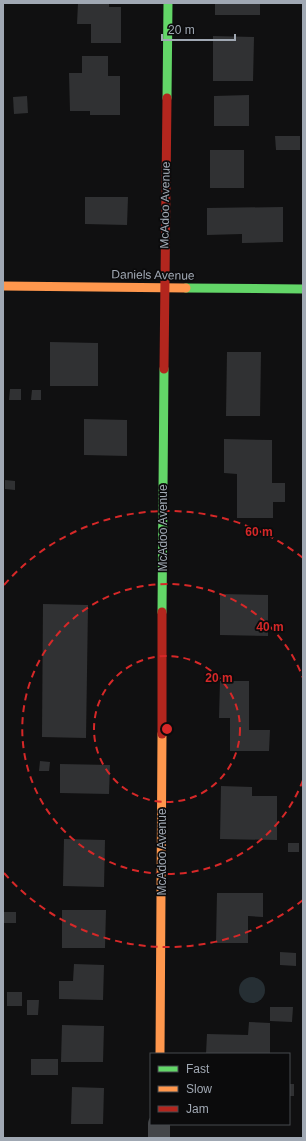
<svg xmlns="http://www.w3.org/2000/svg" width="306" height="1141" font-family="Helvetica,sans-serif">
  <style>
    .water { fill: #262f34 }
    .building { fill: #303133 }
    .lines { fill: none; stroke-linecap: round; stroke-linejoin: round }
    .street { stroke: #444649; stroke-width: 22 }
    .fast { stroke: #63d668; stroke-width: 9 }
    .slow { stroke: #ff974d; stroke-width: 9 }
    .jam { stroke: #b3261e; stroke-width: 9 }
    .ring { fill: none; stroke: #d62828; stroke-width: 2; stroke-dasharray: 7 5 }
    .labels { text-anchor: middle; dominant-baseline: central; stroke-width: 3.5; stroke-linejoin: round; paint-order: stroke }
    .street-label { font-size: 12px; fill: #a0a8b3; stroke: #0b0b0c }
    .centre { fill: #d62828; stroke: #0b0b0c; stroke-width: 2 }
    .ring-label { font-size: 12px; text-anchor: middle; font-weight: bold; fill: #d62828; stroke: #0b0b0c; stroke-width: 3.5; stroke-linejoin: round; paint-order: stroke }
  </style>
  <rect width="100%" height="100%" fill="#101011"/>
  <circle class="water" cx="252" cy="990" r="13"/>
  <g class="building">
    <path d="M78,3H109V7H121V43H91V24H77Z"/>
    <rect x="215" y="3" width="45" height="12"/>
    <path d="M213,36L254,37L253,81H213Z"/>
    <path d="M82,56H108V76H120V115H90V111H70L69,73H82Z"/>
    <path d="M249,95V126H214V96Z"/>
    <path d="M27,96L28,113L14,114L13,97Z"/>
    <path d="M275,136H300V150H276Z"/>
    <rect x="210" y="150" width="34" height="38"/>
    <path d="M85,197H128L127,225L85,224Z"/>
    <path d="M283,207V242L242,243V234L207,235V208Z"/>
    <path d="M50,342L98,343V386H50Z"/>
    <path d="M227,352H261L260,416H226Z"/>
    <path d="M10,389H21V400H9Z"/>
    <path d="M32,390H41V400H31Z"/>
    <path d="M84,419L127,420V456L84,455Z"/>
    <path d="M224,439L272,440V483H285V502H273V518H237V474L224,473Z"/>
    <path d="M5,480L15,481V490L5,489Z"/>
    <path d="M220,594L268,595V636L220,635Z"/>
    <path d="M43,604L88,605L86,738L42,737Z"/>
    <path d="M220,681H249V730H270L269,751H230V718H219Z"/>
    <path d="M40,761L50,762L49,771H39Z"/>
    <path d="M60,764L110,765L109,794L60,793Z"/>
    <path d="M221,786L252,787V796H277V840L220,839Z"/>
    <path d="M64,839L105,840L104,887L63,886Z"/>
    <rect x="288" y="843" width="11" height="9"/>
    <path d="M217,893H263V917L248,916V943H216Z"/>
    <path d="M62,910H106L105,948H62Z"/>
    <rect x="3" y="912" width="13" height="11"/>
    <path d="M280,952L296,953V966L280,965Z"/>
    <path d="M74,964L104,965L103,1000L59,999V981H73Z"/>
    <rect x="7" y="992" width="15" height="14"/>
    <path d="M27,1000H39L38,1015H27Z"/>
    <path d="M270,1007H293L292,1022L270,1021Z"/>
    <path d="M249,1022L270,1023V1054H206L207,1034L248,1035Z"/>
    <path d="M62,1025L104,1026L103,1062H61Z"/>
    <rect x="31" y="1059" width="27" height="16"/>
    <rect x="289" y="1084" width="5" height="12"/>
    <path d="M72,1087L104,1088L103,1124H71Z"/>
  </g>
  <g class="lines">
    <path class="street" d="M159,1138V1124"/>
    <g class="fast">
      <path d="M167,98L168,3"/>
      <path d="M186,288L303,289"/>
      <path d="M162,612L164,369"/>
    </g>
    <g class="slow">
      <path d="M3,286L186,288"/>
      <path d="M160,1054L162,734"/>
    </g>
    <g class="jam">
      <path d="M164,369L167,98"/>
      <path d="M162,734V612"/>
    </g>
  </g>
  <g class="ring">
    <circle cx="167" cy="729" r="73"/>
    <path d="M303 780A145 145 0 1 1 303 678"/>
    <path d="M303 900A218 218 0 0 1 4 873M4 585A218 218 0 0 1 303 558"/>
  </g>
  <g class="labels">
    <g class="street-label">
      <text transform="translate(165 205) rotate(-89)">McAdoo Avenue</text>
      <text transform="translate(153 275) rotate(1)">Daniels Avenue</text>
      <text transform="translate(163 528) rotate(-90)">McAdoo Avenue</text>
      <text transform="translate(162 852) rotate(-90)">McAdoo Avenue</text>
    </g>
  </g>
  <circle cx="167" cy="729" r="6" class="centre"/>
  <g class="ring-label">
    <text x="259" y="536">60 m</text>
    <text x="270" y="631">40 m</text>
    <text x="219" y="682">20 m</text>
  </g>
  <rect width="306" height="1141" fill="none" stroke="#a0a8b3" stroke-width="8"/>
  <rect x="150" y="1053" width="140" height="72" fill="#0b0b0c" stroke="#474a4f"/>
  <rect x="158" y="1066" width="20" height="6" fill="#63d668" stroke="#474a4f"/>
  <text x="186" y="1073" font-size="12" fill="#a0a8b3">Fast</text>
  <rect x="158" y="1086" width="20" height="6" fill="#ff974d" stroke="#474a4f"/>
  <text x="186" y="1093" font-size="12" fill="#a0a8b3">Slow</text>
  <rect x="158" y="1106" width="20" height="6" fill="#b3261e" stroke="#474a4f"/>
  <text x="186" y="1113" font-size="12" fill="#a0a8b3">Jam</text>
  <path d="M162 34v6h73v-6" fill="none" stroke="#a0a8b3" stroke-width="2"/>
  <text x="168" y="34" font-size="12" fill="#a0a8b3" stroke="#0b0b0c" stroke-width="3" paint-order="stroke">20 m</text>
</svg>
